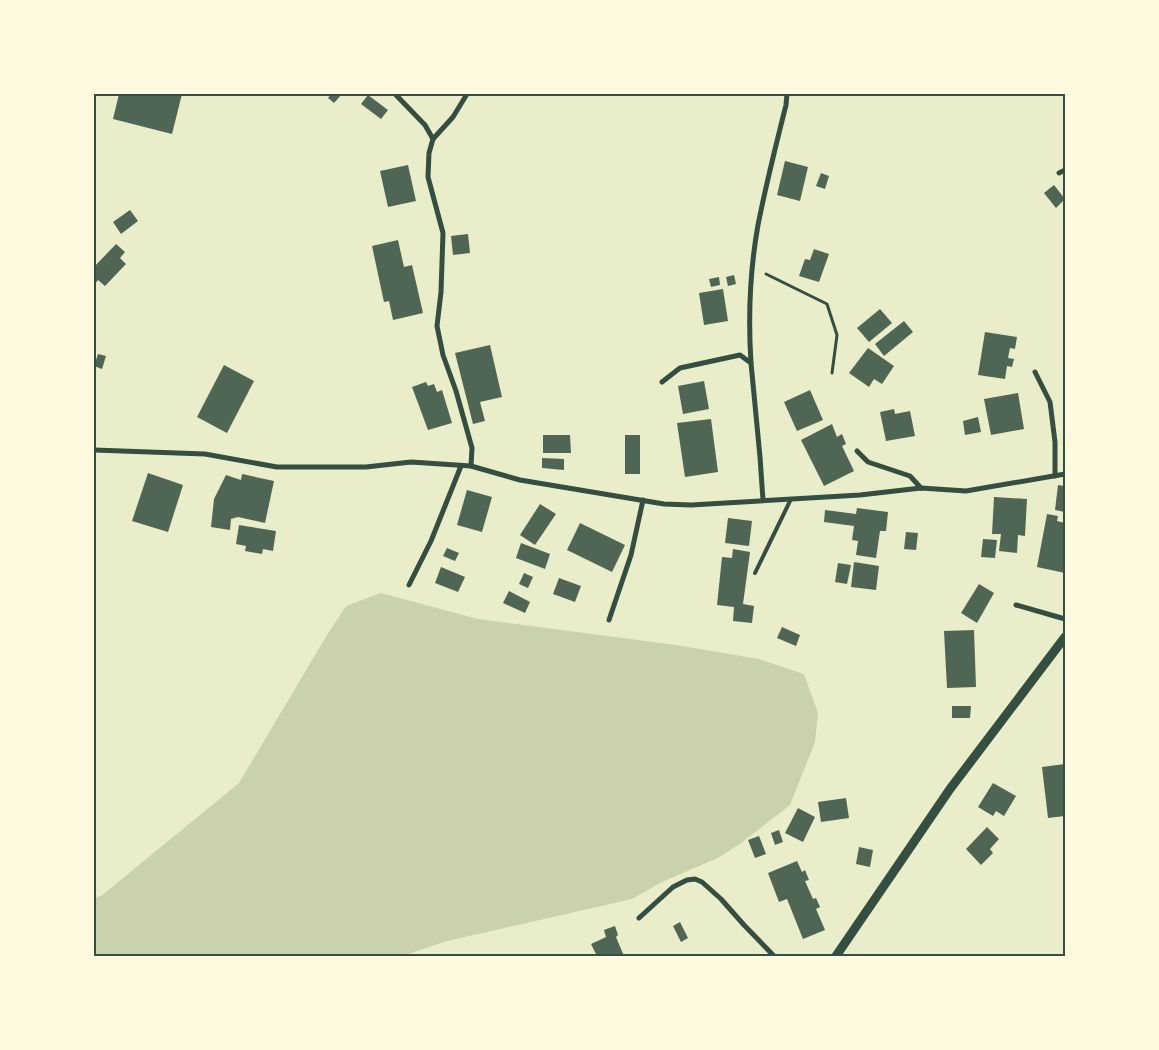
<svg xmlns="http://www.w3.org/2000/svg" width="1159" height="1050" font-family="'Public Sans',sans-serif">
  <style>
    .green { fill: #cad2ad }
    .building { fill: #4f6655 }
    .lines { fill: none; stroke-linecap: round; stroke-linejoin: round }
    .path { stroke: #344e41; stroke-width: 3 }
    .service { stroke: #344e41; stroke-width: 4 }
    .minor { stroke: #344e41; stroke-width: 5 }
    .tertiary { stroke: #344e41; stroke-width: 9 }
    .neatline { fill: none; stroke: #344e41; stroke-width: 2 }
  </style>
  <rect width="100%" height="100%" fill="#e9edc9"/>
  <path class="green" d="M381,593L478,619L676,645L759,659L804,674L818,713L815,742L790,805L741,843L720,857L662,882L632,899L447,941L402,956H94V898L101,896L239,783L327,635L346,606Z"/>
  <g class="building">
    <path d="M119,94H182L172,134L113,119Z"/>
    <path d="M331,94H342L334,103L328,98Z"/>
    <path d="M368,95L388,110L381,119L361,104Z"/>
    <path d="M785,161L808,167L800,201L777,195Z"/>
    <path d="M408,165L416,201L388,207L380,171Z"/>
    <path d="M821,173L829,176L825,189L816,186Z"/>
    <path d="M1054,185L1065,199L1056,208L1044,193Z"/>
    <path d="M130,210L138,221L121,234L113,222Z"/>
    <path d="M468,234L470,253L453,255L451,236Z"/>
    <path d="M398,240L404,267L412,265L423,313L393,320L389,301L384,302L372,246Z"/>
    <path d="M116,244L125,252L120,258L126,264L105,286L98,280L94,285V267Z"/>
    <path d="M814,249L829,254L819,282L799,276L805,259L810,260Z"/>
    <path d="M734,275L736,284L728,286L726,277Z"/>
    <path d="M719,277L720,285L711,287L709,279Z"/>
    <path d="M723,289L728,321L704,325L699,293Z"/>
    <path d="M880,309L892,323L869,342L857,328Z"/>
    <path d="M904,321L913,332L884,356L875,344Z"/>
    <path d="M985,332L1017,337L1015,349L1010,348L1008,358L1014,359L1012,367L1007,366L1005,379L978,375Z"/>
    <path d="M490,345L502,397L480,402L485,421L473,424L455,353Z"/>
    <path d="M868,348L894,366L882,384L874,379L869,387L849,373Z"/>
    <path d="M98,354L106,356L102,369L94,366Z"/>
    <path d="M224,365L254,381L227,433L197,417Z"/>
    <path d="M704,381L709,409L683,414L678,386Z"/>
    <path d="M426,382L428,386L434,384L437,392L442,390L452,423L428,430L412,387Z"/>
    <path d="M810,390L823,420L797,431L784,402Z"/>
    <path d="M1018,393L1024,429L991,435L984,399Z"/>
    <path d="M894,409L895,414L910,411L915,436L886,441L880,412Z"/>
    <path d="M978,417L981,432L965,435L963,421Z"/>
    <path d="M711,419L718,472L685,477L677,423Z"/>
    <path d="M832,424L837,437L842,434L846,444L842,446L854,471L824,486L801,440Z"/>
    <path d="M543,435H570L571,453H543Z"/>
    <rect x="625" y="435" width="15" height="39"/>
    <path d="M542,458L564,459V470L542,468Z"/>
    <path d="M148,473L183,485L168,532L132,521Z"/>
    <path d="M242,474L274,481L265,523L238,517L231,519L230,530L211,527L214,499L226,475L241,480Z"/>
    <path d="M1058,485L1065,486V512L1055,510Z"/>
    <path d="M467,490L492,497L482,532L457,525Z"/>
    <path d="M994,497L1027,499L1025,536L1018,535L1017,553L999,551L1001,534H992Z"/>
    <path d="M540,504L556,514L535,545L520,535Z"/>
    <path d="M857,508L888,512L886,531H880L876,558L856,555L858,541L852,540L854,526L824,522L825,510L856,514Z"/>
    <path d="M1047,514L1058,516L1057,521L1065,523V573L1037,567Z"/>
    <path d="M728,518L752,521L749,546L725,543Z"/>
    <path d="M580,523L625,545L612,572L567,550Z"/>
    <path d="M239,525L276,531L273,551L263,549L262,554L245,551L246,546L236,544Z"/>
    <path d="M906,532L918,533L916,550L904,549Z"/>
    <path d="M983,539L997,540L995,558L981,557Z"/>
    <path d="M521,543L550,554L545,569L516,558Z"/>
    <path d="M447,548L459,553L455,561L443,556Z"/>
    <path d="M733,549L750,552L743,604L754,606L752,623L733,621L734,607L717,605L722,557L732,558Z"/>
    <path d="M854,562L879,566L876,590L851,587Z"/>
    <path d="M838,563L851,565L847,584L835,582Z"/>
    <path d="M441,567L465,577L458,592L435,583Z"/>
    <path d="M524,573L533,577L528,588L519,584Z"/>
    <path d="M559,578L581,586L575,602L553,594Z"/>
    <path d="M979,584L994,593L977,623L961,613Z"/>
    <path d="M509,591L530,602L525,613L503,603Z"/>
    <path d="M782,627L800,635L796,646L777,638Z"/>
    <path d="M974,630L976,687L947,688L944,631Z"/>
    <path d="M952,706H971L970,718H952Z"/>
    <path d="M1065,764V816L1048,818L1042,767Z"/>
    <path d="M993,783L1016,796L1004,816L996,811L993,816L978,807Z"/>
    <path d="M846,798L849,818L821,822L818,802Z"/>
    <path d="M798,808L815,817L803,842L785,833Z"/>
    <path d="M987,827L999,839L990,849L993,853L981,865L966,849Z"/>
    <path d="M779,830L783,842L775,845L771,833Z"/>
    <path d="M759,836L766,854L755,858L748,840Z"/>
    <path d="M859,847L873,850L870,867L856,864Z"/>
    <path d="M797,861L802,872L805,870L809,880L805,881L813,899L816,898L820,907L816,909L825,930L803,939L787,899L779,902L768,873Z"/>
    <path d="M680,922L688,938L681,942L673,926Z"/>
    <path d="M615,926L618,935L616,937L624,956H597L591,944L606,937L604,930Z"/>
  </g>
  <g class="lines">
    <path class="path" d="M766,274L827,304L837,335L832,373"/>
    <path class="service" d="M755,573L791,499"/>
    <g class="minor">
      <path d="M395,94L425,125L433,139L429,153L428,177L443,233L441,292L437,326L443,355L456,391L472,448L471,466"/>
      <path d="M433,139L453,117L467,94"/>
      <path d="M1059,173L1065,170"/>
      <path d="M751,363C748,317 750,270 758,225C766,184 776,145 786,105L787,94"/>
      <path d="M1035,372L1050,402L1055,442V476"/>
      <path d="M662,382L680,368L740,355L751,363L760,457L763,500"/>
      <path d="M94,450L205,454L277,467H366L411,462L471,466L520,480L664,504L691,505L860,495L921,488L966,491L1065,474"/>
      <path d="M857,451L868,462L910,476L921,488"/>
      <path d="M409,585L431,541L461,466"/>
      <path d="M1016,605L1065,619"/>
      <path d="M609,620L631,555L643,500"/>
      <path d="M639,918L673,887L687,880L695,879L702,882L721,899L744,925L774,956"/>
    </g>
    <path class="tertiary" d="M836,956L950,789L1065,637"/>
  </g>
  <rect width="1159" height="1050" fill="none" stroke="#fefae0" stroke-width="190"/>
  <rect x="95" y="95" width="969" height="860" class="neatline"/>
</svg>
